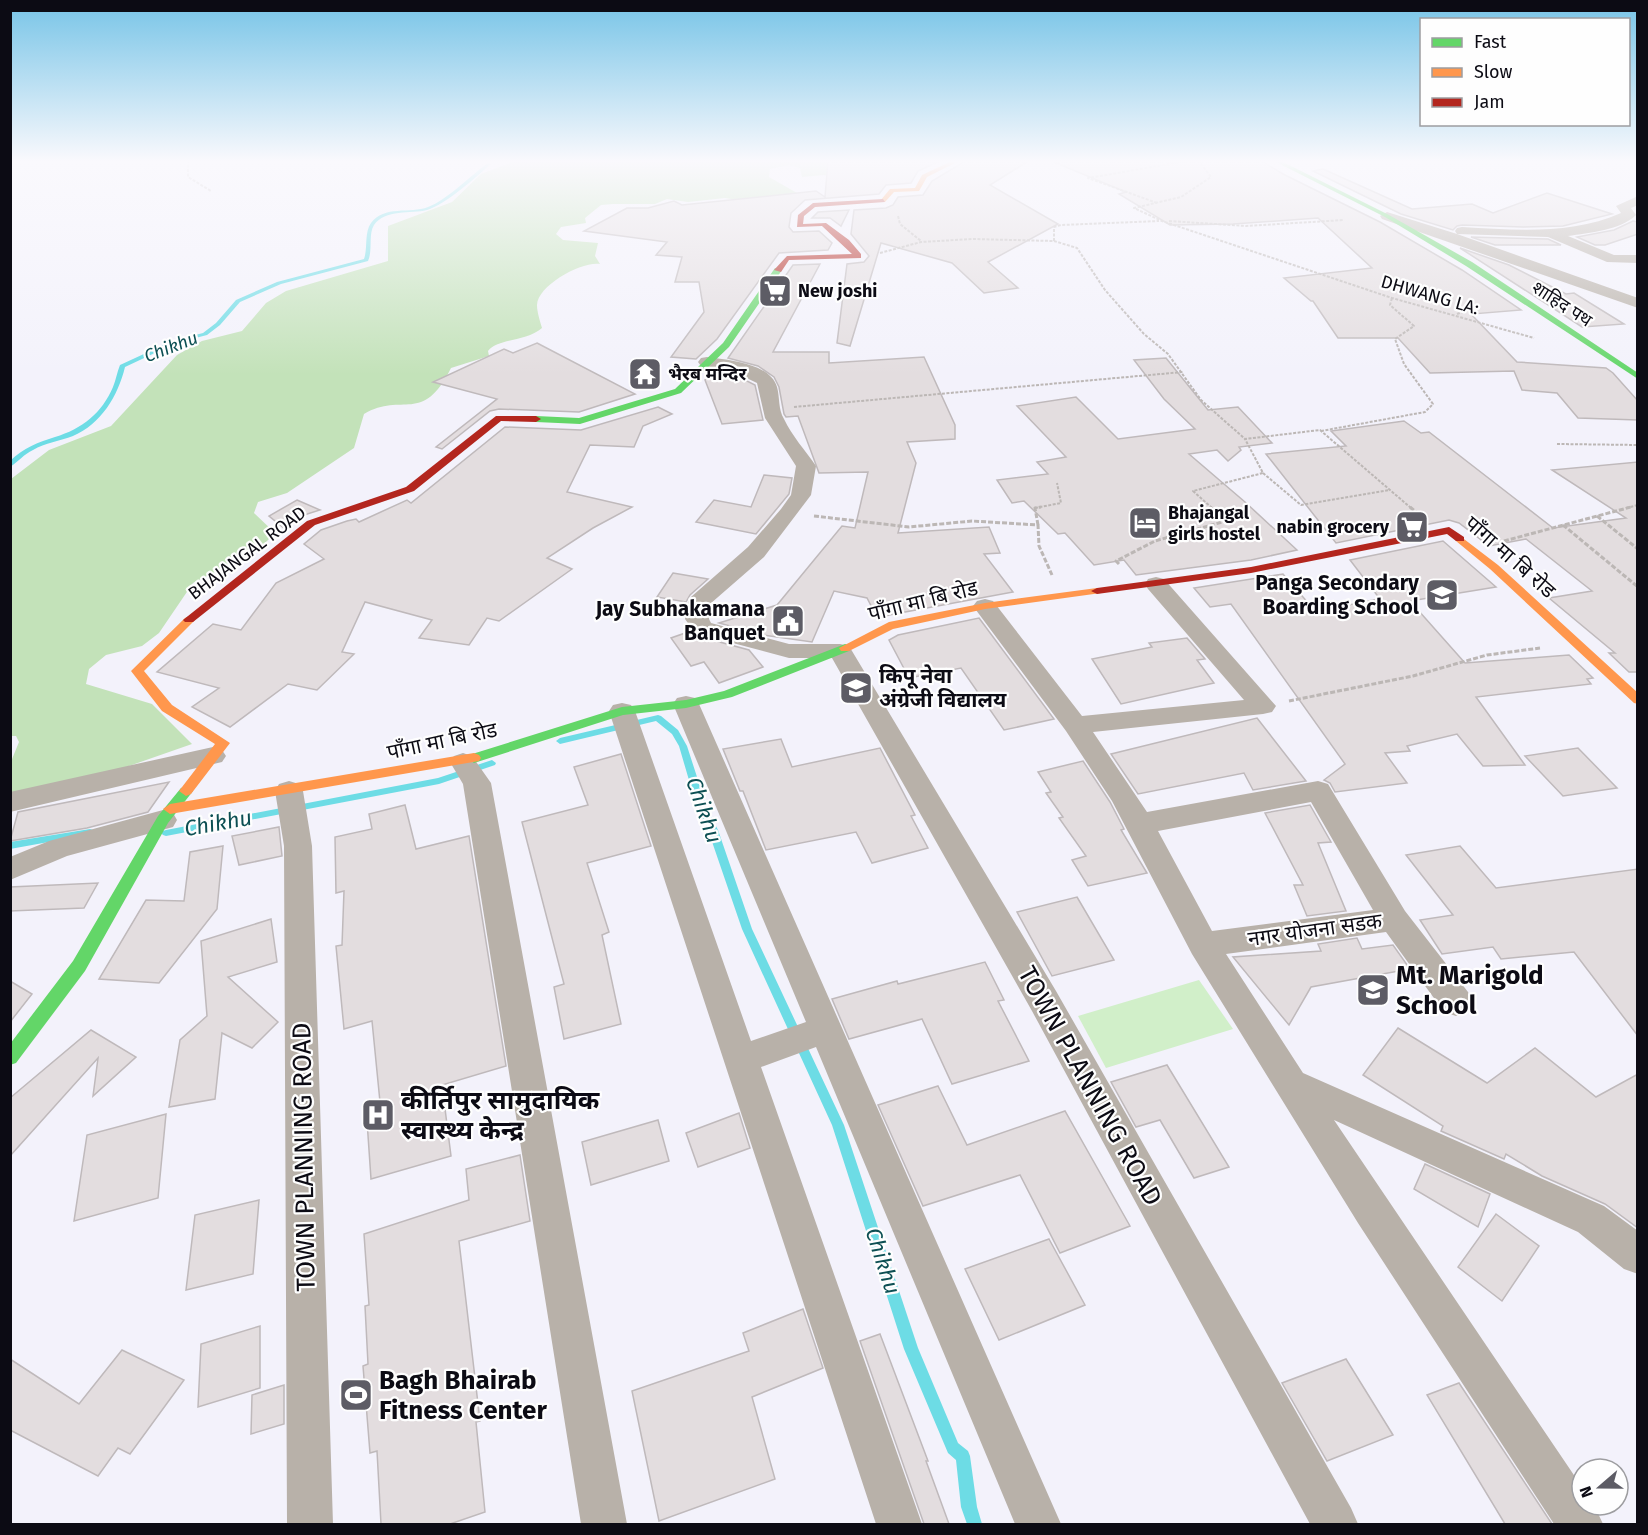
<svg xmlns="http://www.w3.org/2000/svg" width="1648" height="1535" font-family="'Fira Sans','Noto Sans Devanagari',sans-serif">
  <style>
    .green { fill: #d1efc9 }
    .forest { fill: #c3e2b9 }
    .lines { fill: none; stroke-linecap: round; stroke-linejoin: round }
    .stream { fill: #6ddce5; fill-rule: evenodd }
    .building { fill: #e3dddf; stroke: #bfb9bb; stroke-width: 1.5 }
    .path-far1 { stroke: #bcb7b5; stroke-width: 2; stroke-dasharray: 3 1.5; stroke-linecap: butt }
    .path { stroke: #bcb7b5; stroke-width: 3; stroke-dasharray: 5 2; stroke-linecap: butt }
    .street { fill: #b8b1a9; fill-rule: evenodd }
    .fast { fill: #63d668; fill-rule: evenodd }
    .slow { fill: #ff974d; fill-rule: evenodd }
    .jam { fill: #b3261e; fill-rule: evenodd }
    .labels { text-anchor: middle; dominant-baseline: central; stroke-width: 4.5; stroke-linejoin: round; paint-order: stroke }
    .far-poi-label { font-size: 18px; font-weight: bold; fill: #0c0b14; stroke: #fefefe; text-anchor: start }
    .far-street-label { font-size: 18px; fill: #0c0b14; stroke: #fefefe }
    .far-water-label { font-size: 18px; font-style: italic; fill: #0c4f53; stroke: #fefefe }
    .street-label { font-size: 21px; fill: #0c0b14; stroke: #fefefe }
    .poi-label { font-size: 21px; font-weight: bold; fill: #0c0b14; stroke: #fefefe; text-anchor: end }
    .water-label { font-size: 22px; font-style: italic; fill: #0c4f53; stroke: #fefefe }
    .near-poi-label { font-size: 26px; font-weight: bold; fill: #0c0b14; stroke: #fefefe; text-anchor: start }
    .near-street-label { font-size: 26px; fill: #0c0b14; stroke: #fefefe }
  </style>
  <rect width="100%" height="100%" fill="#f3f2fb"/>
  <path class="green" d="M1199,980L1233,1029L1106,1068L1078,1016Z"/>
  <path class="forest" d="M518,160H906L878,166L856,184L824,175L802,177L800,168L789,165L770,169L769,177L797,193L799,197L751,202L725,198L688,202L667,199L655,204H613L601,205L585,218L586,223L561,227L556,234L563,240L598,243L595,256L600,264C582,261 538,285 537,305C537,312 540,321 542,328C526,342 499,338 488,351L489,356L451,368C422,426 403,391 364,414L354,448L287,493L258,502L254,513L275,533L257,551L193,583L159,633L142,646L106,655L89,669L86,684L152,704L192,744L109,773L11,796L10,764L19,742L16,736H10L11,479L49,450L111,426L177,355L202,341L242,331L266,303L286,291L388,261V226L452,202L481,174Z"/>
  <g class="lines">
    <g class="stream">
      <path d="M488,163L491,164C476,177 445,205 427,210C411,214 385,209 374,225C368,235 373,250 368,261L281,284L240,302L220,325L207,335L176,343L125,367C118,396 101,424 73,436C60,441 45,443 33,450C24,454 18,462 10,467V461C23,448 39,442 55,437C82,429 102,413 113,387C116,380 117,372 120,365L172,341L203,333L216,323L236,300L277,282L364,259C368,248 364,233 371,223C384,205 410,214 428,207C447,200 470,176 488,163Z"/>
      <path d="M658,715L661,716L678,730L687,746L708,811L718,830L752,929L844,1125L918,1348L958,1443L968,1451L970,1456L977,1507L982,1524H967L961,1507L956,1460L948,1453L904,1349L832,1125L742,929L708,830L698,811L679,746L672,734L656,721L560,744L556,741L560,738Z"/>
      <path d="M492,760L496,763L495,765L439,784L166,836L163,835L161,833L163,831L166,830L438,778Z"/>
      <path d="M90,829L93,830L95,832L93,834L10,849V842Z"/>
    </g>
  </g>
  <g class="building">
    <path d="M828,160H942L918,171L911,183L886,185L879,194L805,200L791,213L789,227L793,232L819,231L832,243L828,250L779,253L717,339L696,359L671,357L704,312L699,282H675L682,257L656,255L667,242L584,231L627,208H648L674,201L682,205L816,191L825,197Z"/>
    <path d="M967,160H1030L990,185L1058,224L988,262L1018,288L984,293L952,263L881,243L850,346L837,343L847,264L864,262L869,256L851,234L854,210L886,208L893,205L898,197L923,195L932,181Z"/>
    <path d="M1049,160H1260L1283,174L1380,222L1462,270L1521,310L1471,314L1517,362L1606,368L1613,373L1638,401V420L1578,418L1557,393L1522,390L1514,371L1430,373L1398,338H1338L1313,301H1311L1284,278L1372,268L1318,218L1233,224L1170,225L1119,194L1126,192Z"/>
    <path d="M1323,169L1412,209L1472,204L1493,213L1547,193L1612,214L1563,226L1523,227L1462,225L1457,226L1453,230L1401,214L1313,171Z"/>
    <path d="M849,210L841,226L830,218H812L818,212Z"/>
    <path d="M1633,221L1638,222V234L1605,245H1595L1577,237L1614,230Z"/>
    <path d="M1471,237L1548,239L1561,245H1495Z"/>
    <path d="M1460,248L1509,265L1566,294L1574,293L1624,324L1582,327Z"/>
    <path d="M820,264L773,352H829V363L924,357L955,425V439L907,442L916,463L898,533L989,527L1000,553L984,554L1013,592L889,615L878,619L867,598L834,591L812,642L763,635L719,623L777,605L842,526L855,528L868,472L819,473L798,416L786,417L784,414L779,387L774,377L758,366L728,358L793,265Z"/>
    <path d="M537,343L635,394L579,412L499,409L490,411L442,449L436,447L497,399L433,382L504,349L513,353Z"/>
    <path d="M1166,358L1208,410L1238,407L1272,443L1239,447L1241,450L1228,461L1217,450L1189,454L1245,502L1297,550L1251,560L1136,575L1124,560L1094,565L1065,533L1058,534L1024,501L1012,503L997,480L1048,474L1037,462L1066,457L1017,406L1076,397L1118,439L1195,429L1164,399L1134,360Z"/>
    <path d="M714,371L733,374L755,385L763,420L722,424L705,380Z"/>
    <path d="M658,407L672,414L643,426L634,447L590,445L567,492L632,507L593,528L547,558L572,569L499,621L487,618L469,645L419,638L432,620L365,602L342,652L354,654L317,690L288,684L230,727L192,707L219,688L157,672L213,624L241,630L276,583L324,559L304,544L321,530L347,521L356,519L359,522L407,500L411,503L505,427L581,430Z"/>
    <path d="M1404,421L1421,433L1429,432L1553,528L1626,518L1552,470L1638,462V672H1629L1609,653H1615L1549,598L1592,591L1526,539L1489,546L1459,523L1449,520L1336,543L1266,454L1346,446L1331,431Z"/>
    <path d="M764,475L792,478L789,494L756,534L696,522L714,500L751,507Z"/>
    <path d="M297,500L320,510L301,516L285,529L269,516Z"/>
    <path d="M1443,541L1496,587L1410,601L1465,663L1569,655L1593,678L1587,679L1591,684L1476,697L1525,765L1483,766L1457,734L1407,746L1410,751L1385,753L1407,783L1335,792L1330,783L1324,780L1345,764L1231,604L1210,607L1194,588L1283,574L1316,612L1353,604L1359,609L1368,601L1380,599L1350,560Z"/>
    <path d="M673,573L708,579L690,595L686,602L657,597Z"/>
    <path d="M979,618L1054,719L1004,730L961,668L909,678L889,640L898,635Z"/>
    <path d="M691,631L694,635L749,650L763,667L719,683L704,662L691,666L671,638Z"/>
    <path d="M1187,638L1205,659L1197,660L1214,683L1121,704L1092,659L1152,647L1149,643Z"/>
    <path d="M1257,718L1306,781L1253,790L1244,773L1138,794L1111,754Z"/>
    <path d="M781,739L792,767L880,748L915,815L911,816L928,848L872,863L856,832L766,850L743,791H740L723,749Z"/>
    <path d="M1578,748L1617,788L1563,796L1525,756Z"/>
    <path d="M621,754L651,846L587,863L609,932L602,935L621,1024L564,1039L554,987L564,984L522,822L588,805L574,767Z"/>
    <path d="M1083,761L1110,802L1124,829L1121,830L1147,873L1088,886L1072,860L1086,856L1059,818L1063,817L1046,793L1051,792L1038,772Z"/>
    <path d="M169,782L148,812L87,828L10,841L18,812Z"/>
    <path d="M405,805L416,849L469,836L506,1066L442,1085L451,1156L371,1179L366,1106L380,1102L372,1021L344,1029L336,946L342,945L344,891L336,893L335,837L372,829L369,814Z"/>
    <path d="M1310,805L1331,842L1318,843L1346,911L1307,916L1294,885H1303L1265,813Z"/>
    <path d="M279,827L282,856L239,865L232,836Z"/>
    <path d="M223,846L217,909L159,983L99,979L146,900L184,901L190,852Z"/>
    <path d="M1460,846L1496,888L1638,869V1036L1574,952L1501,959L1493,947L1442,954L1420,920L1453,915L1406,855Z"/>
    <path d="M98,883L84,908L10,911V887Z"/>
    <path d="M1077,897L1114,960L1052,976L1017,912Z"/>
    <path d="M271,919L277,962L228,977L278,1022L252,1048L222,1033L215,1099L169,1107L180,1040L207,1016L201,941Z"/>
    <path d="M1357,938L1362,949L1393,945L1410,969L1311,987L1289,1025L1233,957L1321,951L1318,944Z"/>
    <path d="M985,962L1004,1000L998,1001L1029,1061L952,1084L922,1019L849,1039L832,999L897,981L898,984Z"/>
    <path d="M10,981L32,994L10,1022Z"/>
    <path d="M1398,1028L1487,1083L1535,1048L1596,1097L1638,1074V1228L1605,1204L1542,1176L1506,1154L1504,1159L1441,1131L1443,1126L1363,1075Z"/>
    <path d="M91,1030L136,1057L93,1096L98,1058L10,1156V1098Z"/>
    <path d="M1167,1065L1229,1167L1194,1178L1160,1120L1136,1127L1111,1082Z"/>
    <path d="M938,1086L967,1145L1065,1111L1130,1226L1060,1253L1020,1175L923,1206L878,1105Z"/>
    <path d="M739,1113L750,1148L698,1167L686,1133Z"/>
    <path d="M166,1114L158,1198L74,1221L87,1135Z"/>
    <path d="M658,1120L669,1161L591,1185L582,1142Z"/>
    <path d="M520,1155L530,1221L459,1241L480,1421L476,1422L485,1512L450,1524H381L377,1451L370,1453L363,1366L368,1364L365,1306L369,1305L364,1234L469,1200L466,1169Z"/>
    <path d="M1425,1164L1490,1194L1478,1227L1414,1189Z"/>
    <path d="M259,1200L253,1274L186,1290L195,1215Z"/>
    <path d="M1496,1214L1539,1246L1502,1301L1458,1267Z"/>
    <path d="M1049,1239L1085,1305L999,1340L965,1269Z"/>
    <path d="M803,1309L823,1368L752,1397L775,1479L659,1521L632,1391L749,1351L743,1333Z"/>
    <path d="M260,1326V1388L198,1407L201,1344Z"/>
    <path d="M880,1334L928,1461H926L949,1524H924L860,1341Z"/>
    <path d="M122,1350L184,1380L130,1454L118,1448L98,1476L10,1430V1359L79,1404Z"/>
    <path d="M1346,1359L1393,1435L1327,1461L1282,1383Z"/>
    <path d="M1459,1383L1552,1524H1505L1427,1395Z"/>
    <path d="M284,1385V1424L251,1434L252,1395Z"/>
  </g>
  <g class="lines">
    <g class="path-far1">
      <path d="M188,160V177L211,191"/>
      <path d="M1198,160L1211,177L1181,197L1134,208L1162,221L1392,298L1534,338"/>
      <path d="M1157,203L1088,178L1193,160"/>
      <path d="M898,216L900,224L921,241"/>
      <path d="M1169,221L1246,226L1344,220"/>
      <path d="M1054,241V227L1061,225L1159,221"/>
      <path d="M880,253L921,242L973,239L1054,241L1077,248L1105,290L1144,334L1168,354L1201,400L1245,439L1320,430L1411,508"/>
      <path d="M1457,314L1479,306"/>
      <path d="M794,407L1183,372"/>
      <path d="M1321,431L1425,412L1433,404L1404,364L1395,339L1414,326L1390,305L1392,298"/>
      <path d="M1557,444L1638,445"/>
      <path d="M1263,473L1301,505L1390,490"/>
      <path d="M1035,508L1061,503L1057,483"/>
      <path d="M1212,508L1193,491L1263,473L1245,439"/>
      <path d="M1626,508L1638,505"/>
    </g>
    <g class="path">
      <path d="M1210,507L1226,521"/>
      <path d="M1410,507L1417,513"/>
      <path d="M814,516L909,527L972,521L1038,525L1039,546L1052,575"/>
      <path d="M1597,516L1638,549"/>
      <path d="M1038,525L1035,508L1041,507"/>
      <path d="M1563,525L1638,587"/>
      <path d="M1504,541L1631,507"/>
      <path d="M1119,564L1116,561L1155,541L1226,521"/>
      <path d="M1289,701L1413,676L1487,655L1540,648"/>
    </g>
    <g class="street">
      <path d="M1638,196V205L1631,208L1636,215C1621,230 1589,233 1568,236L1614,255H1638V263L1607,262L1548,237L1457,234L1638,298V308L1382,219L1380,216L1387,212L1457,234L1455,231L1457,228L1462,227C1515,230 1572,235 1621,213L1616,206Z"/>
      <path d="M707,357C728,360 770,363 777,387C780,398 778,409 784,419C792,436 805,450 816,466L811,495L808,499L764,557L710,604L709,619L711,623L789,644H840L849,646L1056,991L1351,1508L1358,1524H1310L1032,1011L832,658H789L695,633L685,619L688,602L691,597L748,547L781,509L791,495L796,466L765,418L757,383L734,372L701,366L698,362L701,358Z"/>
      <path d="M1156,577L1164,579L1276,706L1272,712L1263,714L1093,732L1147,812L1318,781L1328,784L1405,911L1468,992L1472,1002L1468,1012L1456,1016L1444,1012L1386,932L1226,954L1303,1073L1604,1206L1638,1231V1274L1624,1269L1578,1232L1334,1120L1582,1487V1505H1594L1603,1524H1554L1358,1223L1192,954L1112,801L1066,731L973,606L977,601L985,599L993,601L1082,716L1244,700L1148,589L1145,584L1148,579ZM1311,802L1373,910L1212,931L1158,831Z"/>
      <path d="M686,696L695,698L699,704L1061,1524H1015L816,1047L761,1067L922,1524H876L609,711L613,705L622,703L631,705L635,711L751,1041L806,1022L673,704L677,698Z"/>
      <path d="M213,747L222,750L226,756L222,762L10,812V792Z"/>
      <path d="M463,753L472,756L491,783L627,1524H581L463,784L450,762L454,756Z"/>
      <path d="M289,781L299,784L303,791L312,846L333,1524H287L284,846L275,791L279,784Z"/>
      <path d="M163,810L173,813L177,820L173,827L67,856L10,880V857L49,841Z"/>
    </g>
    <g class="fast">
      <path d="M1272,160H1279L1389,215L1472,262L1638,373V379L1466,266L1385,217Z"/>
      <path d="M775,268L782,270L729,347L681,393L580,424L536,422L531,419L536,416L579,418L675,389L723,343Z"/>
      <path d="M845,644L849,645L851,648L849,651L732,697L686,708L623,715L474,763L467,758L469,755L622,707L686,700L724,691Z"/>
      <path d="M186,786L193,791L168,823L85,971L16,1063L10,1065V1044L73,961L158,816L181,788Z"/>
    </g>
    <g class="slow">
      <path d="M954,160H961L927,177L919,191L894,192L885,202L880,201L890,189L915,188L922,175Z"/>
      <path d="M1460,536L1498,565L1638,693V704L1634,703L1490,569L1456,541L1455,539Z"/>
      <path d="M1097,588L1101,589V593L985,609L893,629L849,651H841L839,648L889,622L985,603Z"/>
      <path d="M189,616L193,618L195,620L144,671L172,705L230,743L191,794L186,796L179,791L215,744L162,711L131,671L185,618Z"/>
      <path d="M474,753L479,755L481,758L479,761L170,814L163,809L170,804Z"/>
    </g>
    <g class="jam">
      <path d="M883,199L885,202L815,207L804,216L803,224L826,223L849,240L861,254V258L789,260L781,272L774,270L787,256L852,254L822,226L797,227L798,215L813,203Z"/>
      <path d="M496,416H536L541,419L536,422L501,421L414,491L315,525L193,622H185L183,620L307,521L406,487Z"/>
      <path d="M1449,527L1464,537V541H1456L1447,534L1251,573L1097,594L1091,591L1097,588L1251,567Z"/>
    </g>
  </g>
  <linearGradient id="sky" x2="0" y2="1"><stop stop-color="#77c4e7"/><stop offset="0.43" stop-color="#faf9fd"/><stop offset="1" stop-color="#faf9fd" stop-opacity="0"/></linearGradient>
  <rect width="1648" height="375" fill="url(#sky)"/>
  <defs>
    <symbol id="supermarket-square" viewBox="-11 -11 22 22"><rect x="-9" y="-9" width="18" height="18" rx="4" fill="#5d5c65" stroke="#fefefe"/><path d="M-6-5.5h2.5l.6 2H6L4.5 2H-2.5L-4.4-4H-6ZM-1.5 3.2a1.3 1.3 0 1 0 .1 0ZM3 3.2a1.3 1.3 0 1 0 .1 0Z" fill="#fff"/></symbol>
    <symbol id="temple-square" viewBox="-11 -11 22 22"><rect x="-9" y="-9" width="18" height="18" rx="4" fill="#5d5c65" stroke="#fefefe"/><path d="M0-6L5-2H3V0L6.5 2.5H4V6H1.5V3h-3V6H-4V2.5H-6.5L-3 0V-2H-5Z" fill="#fff"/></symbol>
    <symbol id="hotel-square" viewBox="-11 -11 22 22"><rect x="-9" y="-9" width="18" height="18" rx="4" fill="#5d5c65" stroke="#fefefe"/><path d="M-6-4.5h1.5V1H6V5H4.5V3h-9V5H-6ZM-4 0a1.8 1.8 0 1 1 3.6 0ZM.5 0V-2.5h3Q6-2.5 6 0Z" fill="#fff"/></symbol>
    <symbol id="school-square" viewBox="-11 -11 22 22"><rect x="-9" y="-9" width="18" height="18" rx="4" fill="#5d5c65" stroke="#fefefe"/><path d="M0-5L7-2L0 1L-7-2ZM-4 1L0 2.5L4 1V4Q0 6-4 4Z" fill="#fff"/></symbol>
    <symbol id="civic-square" viewBox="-11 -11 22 22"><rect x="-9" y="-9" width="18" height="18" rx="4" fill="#5d5c65" stroke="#fefefe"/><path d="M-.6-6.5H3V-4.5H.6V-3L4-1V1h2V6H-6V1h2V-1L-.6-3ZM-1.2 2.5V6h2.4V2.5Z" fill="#fff"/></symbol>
    <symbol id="hospital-square" viewBox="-11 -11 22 22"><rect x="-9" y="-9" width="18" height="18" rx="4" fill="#5d5c65" stroke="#fefefe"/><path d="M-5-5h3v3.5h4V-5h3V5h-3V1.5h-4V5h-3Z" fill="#fff"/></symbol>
    <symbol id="stadium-square" viewBox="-11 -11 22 22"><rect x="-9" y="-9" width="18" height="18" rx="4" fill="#5d5c65" stroke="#fefefe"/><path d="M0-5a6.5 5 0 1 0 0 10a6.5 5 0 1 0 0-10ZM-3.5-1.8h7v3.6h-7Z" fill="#fff"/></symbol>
  </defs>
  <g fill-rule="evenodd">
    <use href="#supermarket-square" x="756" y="272" width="38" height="38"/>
    <use href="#temple-square" x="626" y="355" width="38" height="38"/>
    <use href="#hotel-square" x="1126" y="504" width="38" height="38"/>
    <use href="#supermarket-square" x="1393" y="508" width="38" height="38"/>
    <use href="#school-square" x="1423" y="576" width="38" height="38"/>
    <use href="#civic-square" x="769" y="602" width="38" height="38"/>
    <use href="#school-square" x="837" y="669" width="38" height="38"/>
    <use href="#school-square" x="1354" y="971" width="38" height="38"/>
    <use href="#hospital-square" x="359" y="1096" width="38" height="38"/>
    <use href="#stadium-square" x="337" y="1376" width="38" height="38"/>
  </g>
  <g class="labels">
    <g class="far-poi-label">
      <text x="798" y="291">New joshi</text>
      <text x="668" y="374">भैरब मन्दिर</text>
      <text x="1168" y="513">Bhajangal<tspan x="1168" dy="21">girls hostel</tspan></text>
      <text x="1389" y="527" text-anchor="end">nabin grocery</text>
    </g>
    <g class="far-street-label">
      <text transform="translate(1430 295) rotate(16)">DHWANG LA:</text>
      <text transform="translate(1562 304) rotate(33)">शाहिद पथ</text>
      <text transform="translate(247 553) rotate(-37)">BHAJANGAL ROAD</text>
    </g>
    <g class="far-water-label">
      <text transform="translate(171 347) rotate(-21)">Chikhu</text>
    </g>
    <g class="street-label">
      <text transform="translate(1510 557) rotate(41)">पाँगा मा बि रोड</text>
      <text transform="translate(923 601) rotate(-14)">पाँगा मा बि रोड</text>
      <text transform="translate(442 741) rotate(-12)">पाँगा मा बि रोड</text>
      <text transform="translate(1315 930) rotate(-8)">नगर योजना सडक</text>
    </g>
    <g class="poi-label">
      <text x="1419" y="583">Panga Secondary<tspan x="1419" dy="24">Boarding School</tspan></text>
      <text x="765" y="609">Jay Subhakamana<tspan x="765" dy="24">Banquet</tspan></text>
      <text x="879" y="676" text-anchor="start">किपू नेवा<tspan x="879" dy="24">अंग्रेजी विद्यालय</tspan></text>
    </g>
    <g class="water-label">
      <text transform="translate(704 810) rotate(71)">Chikhu</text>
      <text transform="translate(218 823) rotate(-10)">Chikhu</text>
      <text transform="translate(883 1261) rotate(72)">Chikhu</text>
    </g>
    <g class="near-poi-label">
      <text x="1396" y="975">Mt. Marigold<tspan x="1396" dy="30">School</tspan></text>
      <text x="401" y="1100">कीर्तिपुर सामुदायिक<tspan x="401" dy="30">स्वास्थ्य केन्द्र</tspan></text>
      <text x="379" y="1380">Bagh Bhairab<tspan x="379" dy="30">Fitness Center</tspan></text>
    </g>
    <g class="near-street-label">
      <text transform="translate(1090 1086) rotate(61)">TOWN PLANNING ROAD</text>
      <text transform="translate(304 1157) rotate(-91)">TOWN PLANNING ROAD</text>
    </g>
  </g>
  <rect width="1648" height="1535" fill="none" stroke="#0c0b14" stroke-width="24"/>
  <rect x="1420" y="18" width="210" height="108" fill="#fefefe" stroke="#9d9da0" stroke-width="1.5"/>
  <rect x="1432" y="38" width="30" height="9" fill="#63d668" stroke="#9d9da0" stroke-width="1.5"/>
  <text x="1474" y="48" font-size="18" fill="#0c0b14">Fast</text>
  <rect x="1432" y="68" width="30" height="9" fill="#ff974d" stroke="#9d9da0" stroke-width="1.5"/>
  <text x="1474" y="78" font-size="18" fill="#0c0b14">Slow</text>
  <rect x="1432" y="98" width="30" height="9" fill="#b3261e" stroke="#9d9da0" stroke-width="1.5"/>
  <text x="1474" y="108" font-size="18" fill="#0c0b14">Jam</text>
  <g transform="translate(1600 1487) rotate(250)"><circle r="28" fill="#fefefe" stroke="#9d9da0" stroke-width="1.5"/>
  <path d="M0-4.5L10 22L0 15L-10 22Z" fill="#5d5c65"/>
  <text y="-9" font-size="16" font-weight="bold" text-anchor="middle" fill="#0c0b14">N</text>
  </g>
</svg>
